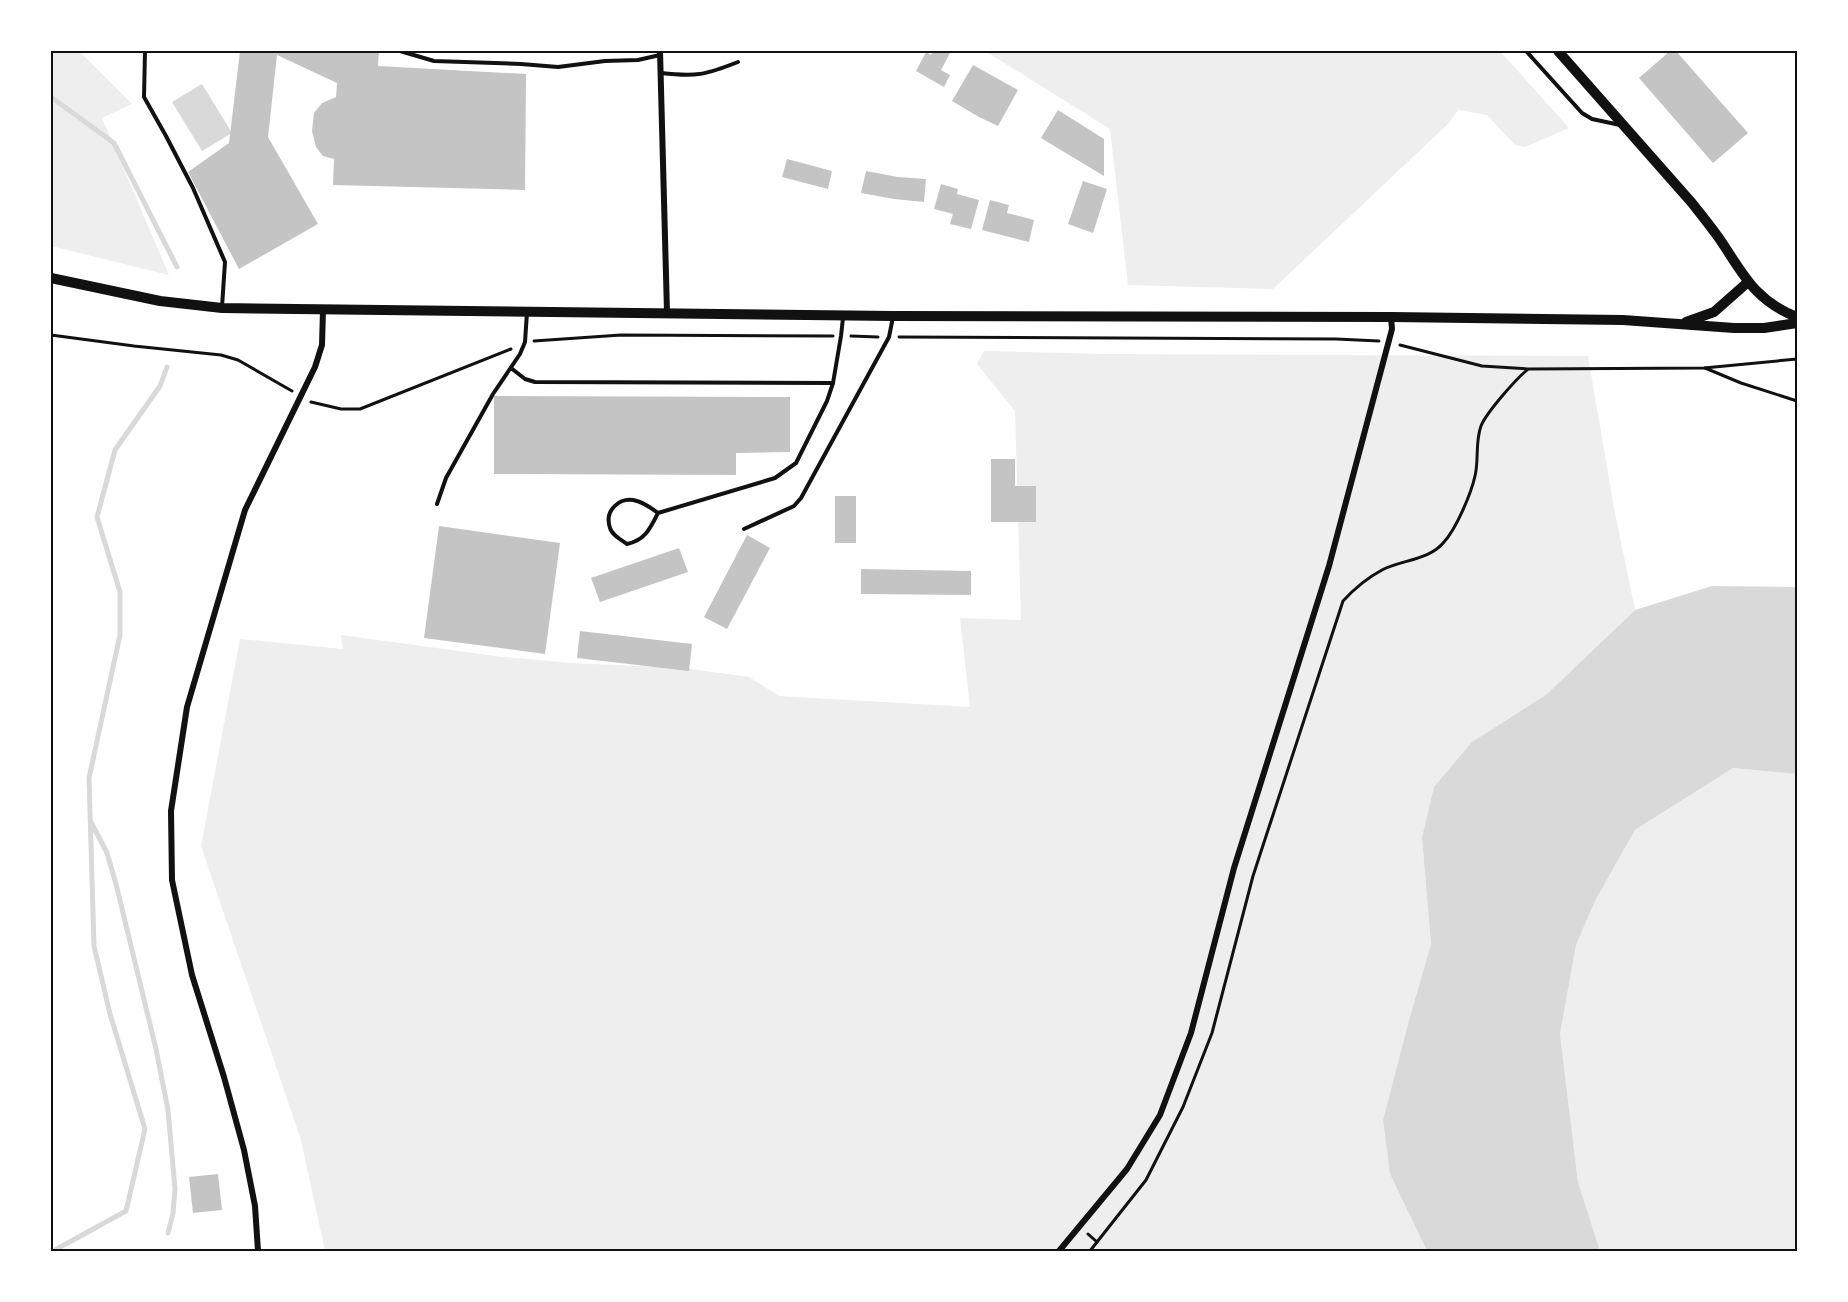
<svg xmlns="http://www.w3.org/2000/svg" width="1848" height="1302" font-family="Poppins,sans-serif">
  <style>
    .green { fill: #eee }
    .water { fill: #d9d9d9 }
    .lines { fill: none; stroke-linecap: round; stroke-linejoin: round }
    .stream { stroke: #d9d9d9; stroke-width: 5 }
    .building { fill: #c4c4c4 }
    .path { stroke: #111; stroke-width: 3 }
    .service { stroke: #111; stroke-width: 4 }
    .minor { stroke: #111; stroke-width: 6 }
    .secondary { stroke: #111; stroke-width: 10 }
    .neatline { fill: none; stroke: #111; stroke-width: 2 }
  </style>
  <rect width="100%" height="100%" fill="#fff"/>
  <g class="green">
    <path d="M51,51H79L132,104L102,118L169,275L51,246Z"/>
    <path d="M985,51H1500L1569,128L1525,147L1515,145L1487,115L1458,110L1449,123L1273,289L1128,285L1110,129Z"/>
    <path d="M984,351L1102,354L1588,356L1614,508L1635,610L1547,694L1472,742L1422,838L1431,944L1409,1020L1383,1120L1390,1174L1427,1251H325L301,1140L201,846L240,639L343,649L341,635L495,656L570,663L684,668L749,677L779,696L970,707L960,618L1021,620L1015,411L977,364Z"/>
    <path d="M1733,768L1797,774V1251H1600L1578,1182L1560,1034L1576,945L1595,901L1635,830Z"/>
  </g>
  <g class="water">
    <path d="M202,84L232,133L202,151L172,102Z"/>
    <path d="M1712,586L1797,587V774L1733,768L1635,830L1595,901L1576,945L1560,1034L1578,1182L1600,1251H1427L1390,1174L1383,1120L1409,1020L1431,944L1422,838L1434,787L1472,742L1547,694L1635,610Z"/>
  </g>
  <g class="lines">
    <g class="stream">
      <path d="M51,97L114,143L177,267"/>
      <path d="M91,822L107,853L116,884L156,1049L168,1110L175,1189L173,1213L168,1233"/>
      <path d="M53,1251L126,1211L145,1129L110,1014L94,946L89,778L120,635V592L97,517L115,450L160,386L167,367"/>
    </g>
  </g>
  <g class="building">
    <path d="M240,51H379L378,66L526,74L525,190L333,185L334,159L323,156L316,147L312,131L314,113L322,103L336,97L337,83L277,55L268,137L318,224L239,269L188,172L229,143Z"/>
    <path d="M933,51H951L941,70L950,75L944,87L916,71L926,52L931,55Z"/>
    <path d="M1670,51H1676L1748,133L1713,163L1639,78Z"/>
    <path d="M973,65L1018,90L998,126L979,117L952,101Z"/>
    <path d="M1058,110L1104,139V176L1041,138Z"/>
    <path d="M787,159L832,171L828,189L782,177Z"/>
    <path d="M866,171L898,177L926,179L924,202L894,199L861,193Z"/>
    <path d="M1083,181L1107,189L1093,233L1068,224Z"/>
    <path d="M941,184L958,189L957,194L979,200L971,229L950,224L953,214L934,209Z"/>
    <path d="M990,200L1009,205L1007,213L1034,220L1029,242L982,230Z"/>
    <path d="M494,396L790,397V452L736,453V475L494,474Z"/>
    <path d="M991,459H1015V486H1036V522H991Z"/>
    <rect x="835" y="496" width="21" height="47"/>
    <path d="M439,526L560,543L545,654L424,638Z"/>
    <path d="M747,535L770,548L727,629L704,617Z"/>
    <path d="M679,548L688,572L600,602L591,578Z"/>
    <path d="M861,569L971,571V595L861,594Z"/>
    <path d="M580,631L692,644L689,671L577,658Z"/>
    <path d="M218,1174L222,1210L193,1213L189,1177Z"/>
  </g>
  <g class="lines">
    <g class="path">
      <path d="M51,335L134,346L221,355L238,360L292,391"/>
      <path d="M851,336L878,337"/>
      <path d="M899,337L1336,339L1379,341"/>
      <path d="M534,341L621,335L833,336"/>
      <path d="M1400,345L1482,366L1528,369L1704,368L1797,359"/>
      <path d="M1705,368L1741,383L1797,401"/>
      <path d="M311,402L341,409H360L511,349"/>
      <path d="M1088,1234L1097,1242L1146,1180L1183,1107L1212,1033L1253,876L1343,601C1354,589 1367,578 1382,570C1401,560 1430,560 1444,542C1456,529 1471,494 1475,476C1479,460 1475,442 1481,426C1486,413 1516,379 1527,370"/>
      <path d="M1090,1251L1097,1242"/>
    </g>
    <g class="service">
      <path d="M145,51L144,97L166,136L193,188L225,262L222,307"/>
      <path d="M400,51L434,61L521,64L558,67L605,61L638,60L660,55"/>
      <path d="M1526,51L1582,113L1592,119L1620,125"/>
      <path d="M661,73C696,77 705,75 738,62"/>
      <path d="M511,368L525,379L535,382L833,383"/>
      <path d="M437,504L446,478L493,394L520,354L525,342L527,312"/>
      <path d="M658,513C652,509 645,503 637,501C620,496 604,510 610,528C612,535 621,540 627,544C645,540 650,529 658,513L775,478L796,463L827,401L833,383L841,336L843,318"/>
      <path d="M744,529L794,506L801,498L889,337L893,317"/>
    </g>
    <g class="minor">
      <path d="M660,51L667,312"/>
      <path d="M258,1251L255,1206L244,1150L224,1077L192,975L172,880L171,811L187,707L245,510L315,367L322,345L323,310"/>
      <path d="M1059,1251L1127,1169L1160,1115L1191,1033L1234,868L1329,566L1392,329L1391,317"/>
    </g>
    <g class="secondary">
      <path d="M1558,51L1692,203C1702,216 1713,229 1723,244C1744,276 1757,302 1797,317"/>
      <path d="M51,278L160,301L222,308L893,316L1391,317L1623,320L1734,328H1764L1797,323"/>
      <path d="M1686,322L1714,312L1748,282"/>
    </g>
  </g>
  <rect width="1848" height="1302" fill="none" stroke="#ffffff" stroke-width="105"/>
  <rect x="52" y="52" width="1744" height="1198" class="neatline"/>
</svg>
